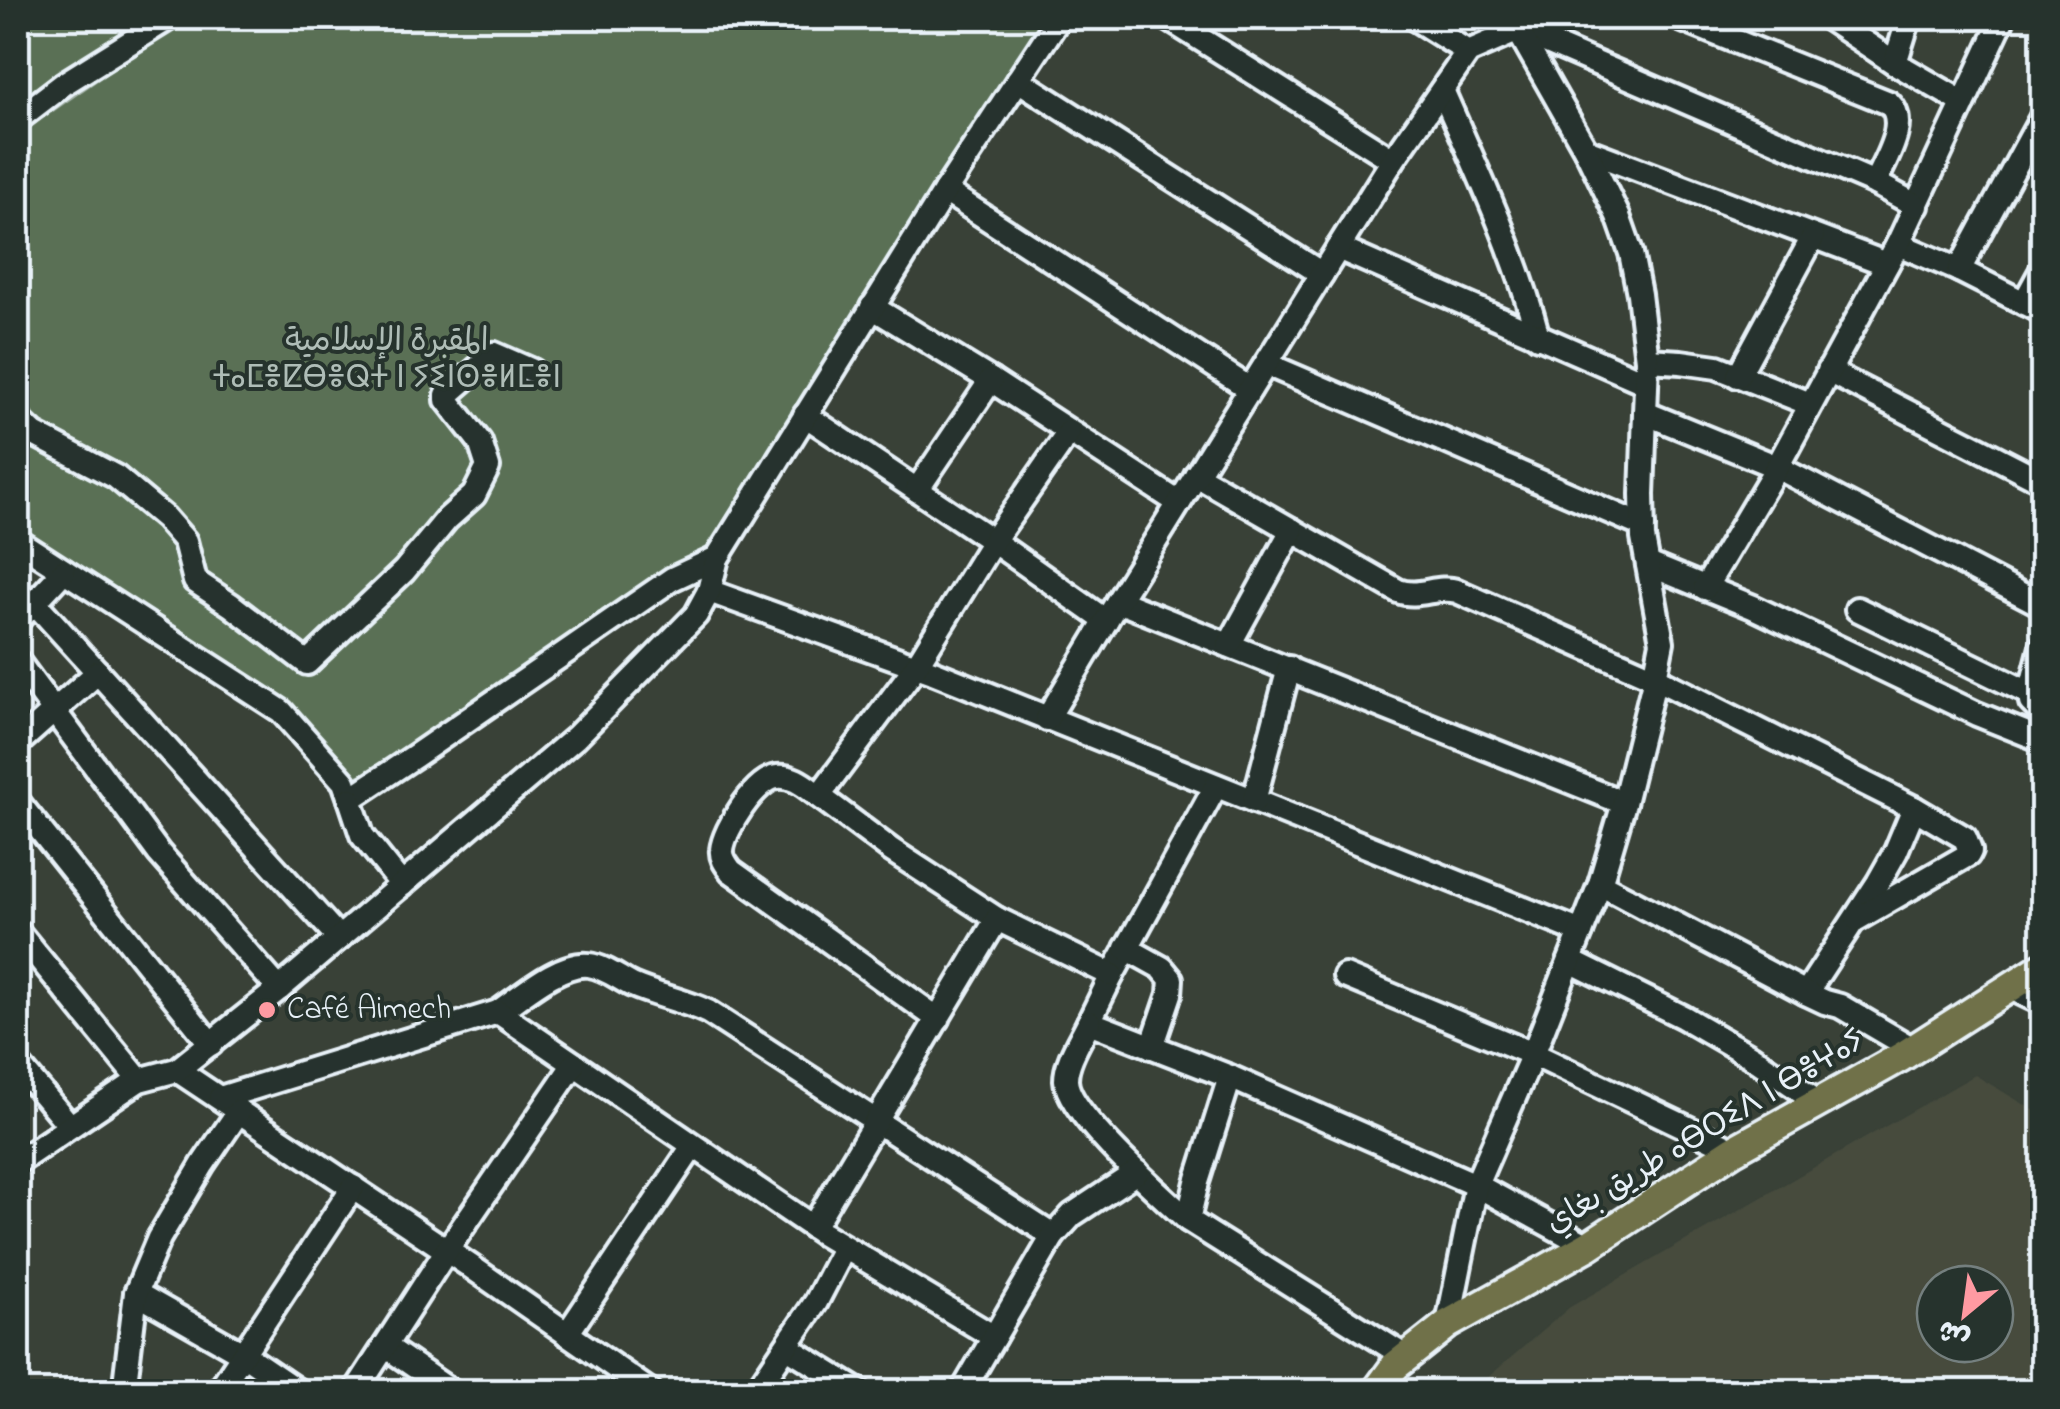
<svg xmlns="http://www.w3.org/2000/svg" width="2060" height="1409" font-family="'Indie Flower','Playpen Sans Arabic','Noto Sans Tifinagh',sans-serif">
  <style>
    .built { fill: #464b3e; fill-rule: evenodd }
    .green { fill: #5a7055; stroke: #a1b0a6; stroke-width: 2.5 }
    .lines { fill: none; stroke-linecap: round; stroke-linejoin: round }
    .minor-casing { stroke: #e8f1f8; stroke-width: 30 }
    .major-casing { stroke: #e8f1f8; stroke-width: 35 }
    .minor { stroke: #26332d; stroke-width: 22 }
    .major { stroke: #6f714a; stroke-width: 28 }
    .poi-dot { fill: #ff9aa2; stroke: #26332d; stroke-width: 4 }
    .labels { text-anchor: middle; dominant-baseline: central; stroke-width: 8; stroke-linejoin: round; paint-order: stroke }
    .park-label { font-size: 32px; fill: #afbdb7; stroke: #26332d }
    .poi-label { font-size: 32px; fill: #e8f1f8; stroke: #26332d; text-anchor: start }
    .street-label { font-size: 32px; fill: #e8f1f8; stroke: #26332d }
  </style>
  <rect width="100%" height="100%" fill="#394137"/>
  <filter id="ink" filterUnits="userSpaceOnUse"><feTurbulence type="fractalNoise" baseFrequency=".01" numOctaves="2"/><feDisplacementMap in="SourceGraphic" scale="20" xChannelSelector="R" yChannelSelector="G"/><feConvolveMatrix kernelMatrix="1 2 1 2 8 2 1 2 1" color-interpolation-filters="sRGB"/></filter>
  <g filter="url(#ink)">
    <path class="built" d="M1975,1075L2042,1115V1391H1472L1570,1307ZM1935,1284H1995V1344H1935Z"/>
    <g class="green">
      <path d="M18,18H155L18,112Z"/>
      <path d="M193,18H1048L700,558L418,751L356,777L294,707L18,534V135L138,51Z"/>
    </g>
    <g class="lines">
      <defs>
        <g id="minor">
          <path d="M1167,18L1393,160"/>
          <path d="M1414,18L1468,52"/>
          <path d="M1678,18L1889,103C1910,123 1884,161 1875,183"/>
          <path d="M1828,18L1895,63L1964,103"/>
          <path d="M1895,63L1909,18"/>
          <path d="M1018,80L1322,274"/>
          <path d="M1442,90C1477,170 1516,252 1538,337"/>
          <path d="M18,119L65,83L169,18"/>
          <path d="M1586,150L1887,264"/>
          <path d="M945,191L1250,389"/>
          <path d="M1898,244L1959,270L2042,312"/>
          <path d="M1338,248L1646,383"/>
          <path d="M1959,270L2042,117"/>
          <path d="M2024,303L2042,270"/>
          <path d="M872,307L991,380L1179,503"/>
          <path d="M1647,360L1681,362L1717,367L1810,404"/>
          <path d="M1266,364L1643,526"/>
          <path d="M1828,371L2042,481"/>
          <path d="M1738,376L1813,237"/>
          <path d="M1645,413L1777,467L2042,605"/>
          <path d="M805,415L993,541L1106,621"/>
          <path d="M18,419L34,434L116,477L165,518L185,541L195,581L231,605L307,663L404,571L447,519L474,495L488,467L480,442L447,400V395L494,354L533,371"/>
          <path d="M1196,475L1398,591C1419,599 1436,585 1457,591L1655,678L1914,808L1896,851L1878,883L1806,993"/>
          <path d="M917,490L991,380"/>
          <path d="M18,541L281,711L336,773L344,782L350,799L415,756L672,579L717,558"/>
          <path d="M1648,564L1753,607L1977,714L2042,740"/>
          <path d="M1705,588L1777,467L1898,244L2003,18"/>
          <path d="M709,591L933,672L1581,932"/>
          <path d="M1118,601L1624,803"/>
          <path d="M35,603L339,938"/>
          <path d="M1857,609L2031,694"/>
          <path d="M18,620L64,571"/>
          <path d="M1229,645L1292,530"/>
          <path d="M2042,647L2032,686L2031,702L2042,713"/>
          <path d="M18,662L159,853L279,989"/>
          <path d="M1047,719L1118,601L1393,160L1468,52L1519,30L1875,183L1917,206"/>
          <path d="M18,743L98,672"/>
          <path d="M1216,786L1112,975L1089,1022L1230,1077L1476,1185L1588,1246"/>
          <path d="M819,796C806,787 794,775 777,777C756,779 724,829 722,850C721,858 726,864 731,871L938,1019"/>
          <path d="M350,799L362,835L402,885"/>
          <path d="M1254,801L1289,668"/>
          <path d="M18,802L211,1044"/>
          <path d="M1600,884L1806,993L1825,1002L1840,1006L1913,1049"/>
          <path d="M997,919L891,850L819,796L916,666L993,541L1069,432"/>
          <path d="M1857,919L1968,855L1970,851L1965,838L1914,808"/>
          <path d="M18,932L139,1080"/>
          <path d="M1126,948L1162,968L1171,979L1170,994L1152,1047"/>
          <path d="M1570,961L1683,1017L1752,1057L1819,1103"/>
          <path d="M1345,976L1533,1054L1734,1150"/>
          <path d="M2009,987L2042,1003"/>
          <path d="M498,1012C520,997 561,961 589,965C605,967 618,978 632,985C657,996 683,1000 708,1012L1053,1236"/>
          <path d="M1089,1022C1081,1039 1066,1061 1066,1080C1067,1113 1162,1196 1188,1220"/>
          <path d="M18,1064L70,1126"/>
          <path d="M177,1070L470,1266L651,1392"/>
          <path d="M1230,1077L1197,1182L1188,1220L1406,1357"/>
          <path d="M220,1098L498,1012L823,1234L994,1337"/>
          <path d="M18,1162L139,1080L177,1070L279,989L576,737L696,615L709,591L717,558L945,191L1059,18"/>
          <path d="M813,1227L997,919L1112,975"/>
          <path d="M136,1293L243,1354L299,1392"/>
          <path d="M1448,1324L1476,1185L1533,1054L1600,884L1624,803L1655,678L1662,642L1643,538L1642,494L1647,360L1639,294L1631,253L1618,216L1586,150L1511,18"/>
          <path d="M567,1334L693,1146"/>
          <path d="M385,1346L452,1392"/>
          <path d="M787,1347L860,1392"/>
          <path d="M124,1392L136,1293L159,1238L203,1164L239,1111"/>
          <path d="M218,1392L353,1187"/>
          <path d="M355,1392L447,1250L574,1064"/>
          <path d="M755,1392L816,1302L844,1248"/>
          <path d="M962,1392L1053,1236L1072,1215L1137,1172"/>
        </g>
        <path id="major" d="M1376,1392L1395,1366L1448,1324L1588,1246L1734,1150L1901,1057L2042,967"/>
      </defs>
      <use href="#minor" class="minor-casing"/>
      <use href="#major" class="major-casing"/>
      <use href="#minor" class="minor"/>
      <use href="#major" class="major"/>
    </g>
  </g>
  <circle class="poi-dot" cx="267" cy="1010" r="10"/>
  <g class="labels">
    <g class="park-label">
      <text x="387" y="342">المقبرة الإسلامية<tspan x="387" dy="37">ⵜⴰⵎⴻⵇⴱⴻⵕⵜ ⵏ ⵢⵉⵏⵙⴻⵍⵎⴻⵏ</tspan></text>
    </g>
    <g class="poi-label">
      <text x="287" y="1010">Café Aimech</text>
    </g>
    <g class="street-label">
      <text transform="translate(1706 1133) rotate(-31)">طريق بغاي ⴰⴱⵔⵉⴷ ⵏ ⴱⴻⵖⴰⵢ</text>
    </g>
  </g>
  <rect width="2060" height="1409" fill="none" stroke="#26332d" stroke-width="60"/>
  <rect x="30" y="30" width="2000" height="1349" fill="none" stroke="#e8f1f8" stroke-width="4" filter="url(#ink)"/>
  <g transform="translate(1965 1314) rotate(209)"><circle r="48" fill="#26332d" stroke="#747f7e" stroke-width="2.5"/>
  <path d="M0-8L18 38L0 25L-18 38Z" fill="#ff9aa2"/>
  <text y="-15" font-size="28" font-weight="bold" text-anchor="middle" fill="#e8f1f8">ش</text>
  </g>
</svg>
